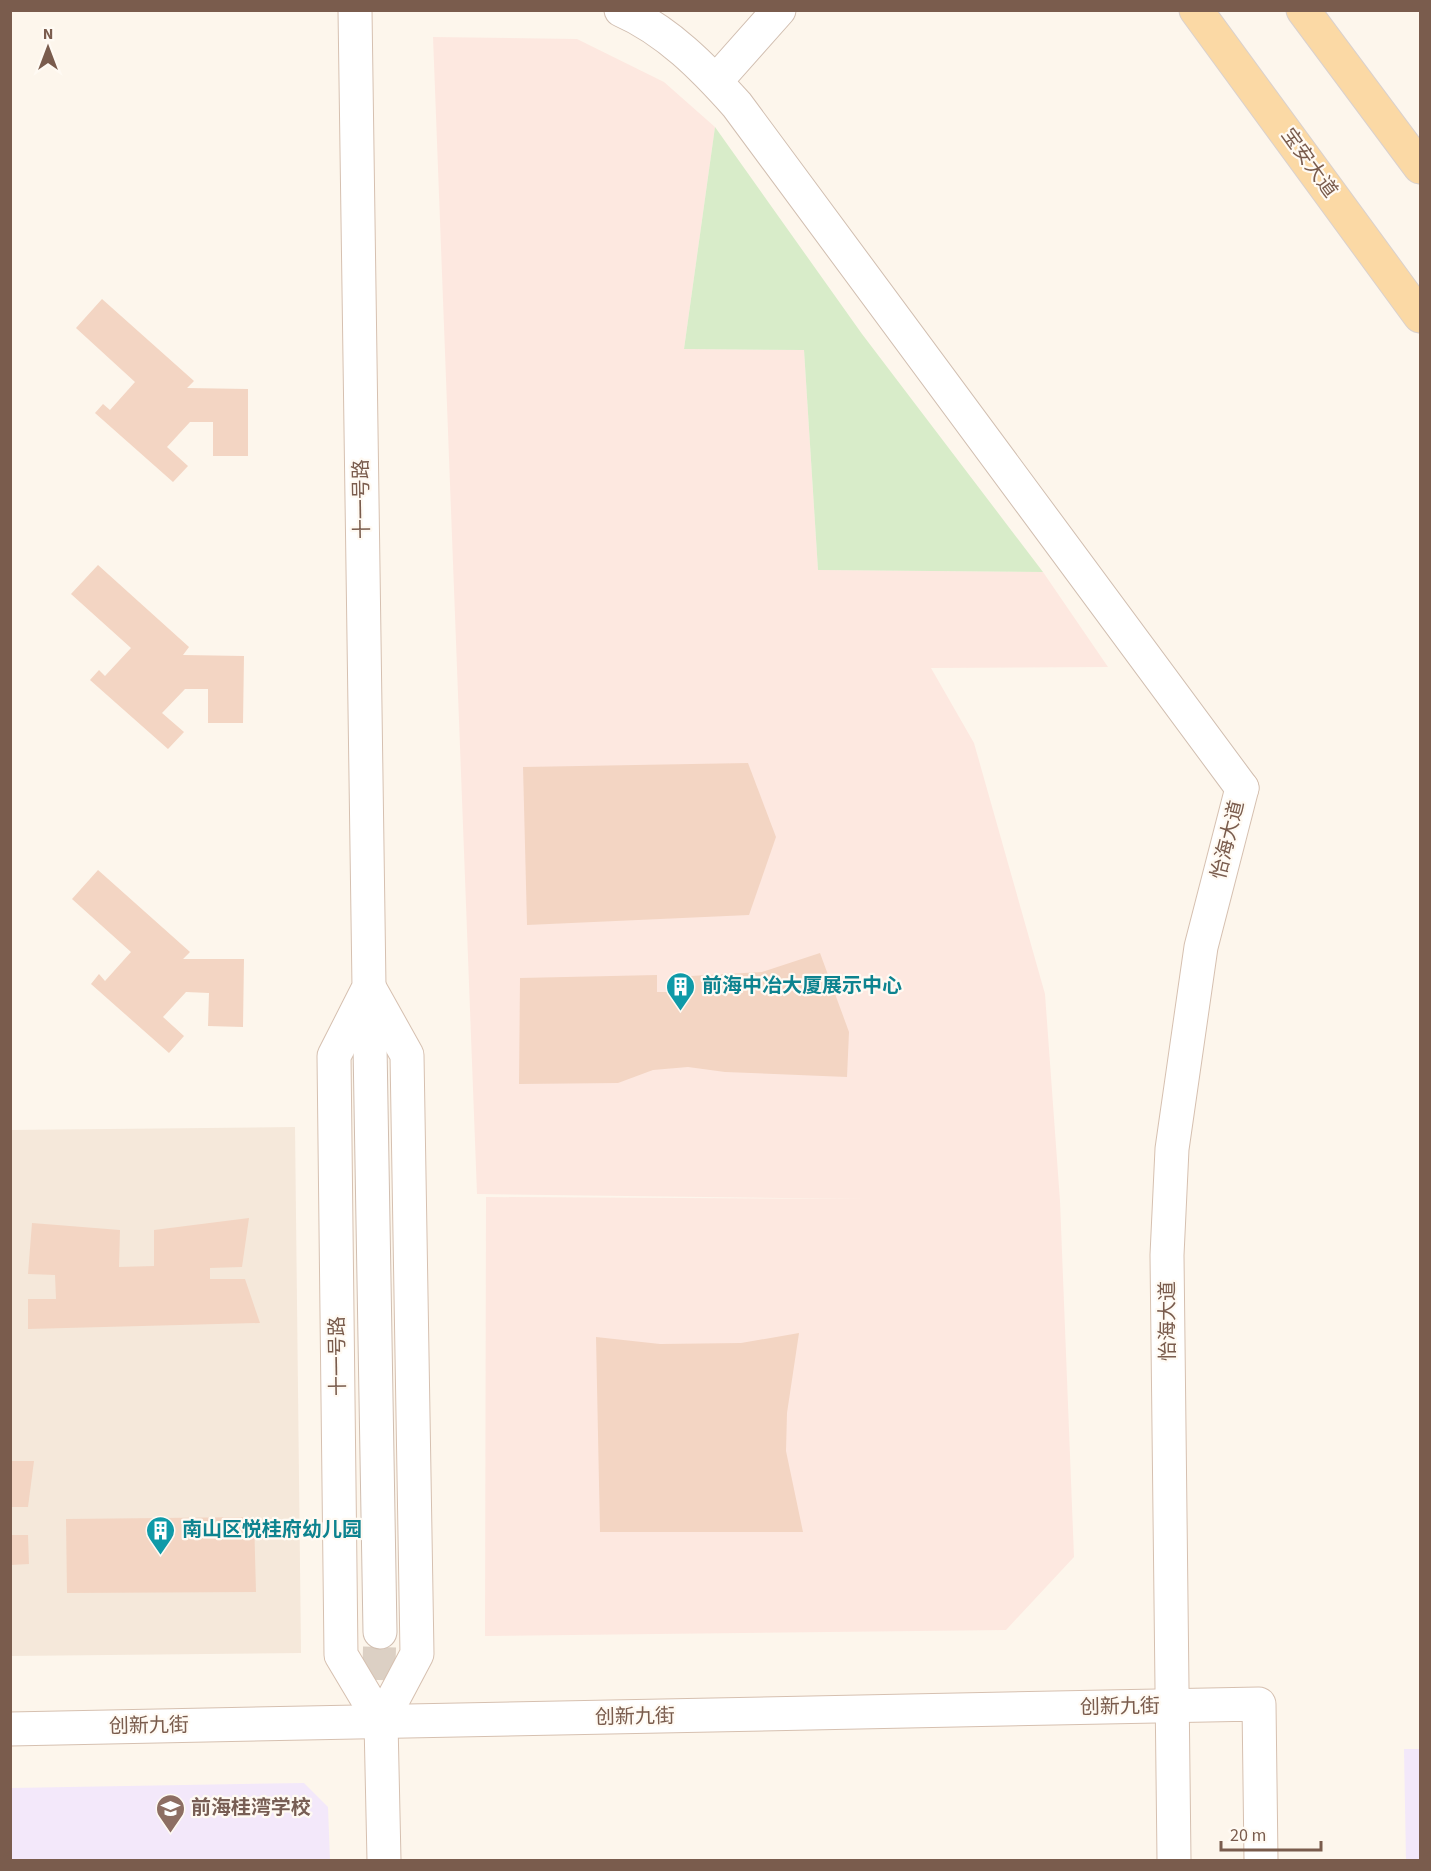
<svg xmlns="http://www.w3.org/2000/svg" width="1431" height="1871" font-family="'Source Sans 3','Noto Sans SC',sans-serif">
  <style>
    .residential { fill: #f5e8da }
    .commercial { fill: #fde8e0 }
    .education { fill: #f3e8fa }
    .green { fill: #d8ecc9 }
    .building { fill: #f3d5c3 }
    .lines { fill: none; stroke-linecap: round; stroke-linejoin: round }
    .street-tunnel { stroke: #dcd0c4; stroke-width: 33; stroke-dasharray: 33 16; stroke-linecap: butt }
    .street-casing { stroke: #d1beb0; stroke-width: 35 }
    .secondary-casing { stroke: #d6c0b0; stroke-width: 35 }
    .primary-casing { stroke: #dad1cd; stroke-width: 35 }
    .street { stroke: #fff; stroke-width: 33 }
    .secondary { stroke: #fff; stroke-width: 33 }
    .primary { stroke: #fbd9a5; stroke-width: 33 }
    .labels { text-anchor: middle; dominant-baseline: central; stroke-width: 4.5; stroke-linejoin: round; paint-order: stroke }
    .street-label { font-size: 20px; fill: #7a5c4d; stroke: #fffaf3 }
    .culture-label { font-size: 20px; font-weight: bold; fill: #0d838f; stroke: #fffaf3; text-anchor: start }
    .education-label { font-size: 20px; font-weight: bold; fill: #785e54; stroke: #fffaf3; text-anchor: start }
  </style>
  <rect width="100%" height="100%" fill="#fdf6ec"/>
  <path class="residential" d="M295,1127L301,1653L11,1656L10,1130Z"/>
  <path class="commercial" d="M433,37L577,39L664,82L715,127L684,349L804,350L818,570L1043,572L1108,667L931,668L974,743L1045,994L1060,1201L1074,1557L1006,1630L485,1636L486,1197L867,1199L477,1194Z"/>
  <g class="education">
    <path d="M1404,1749H1420V1860H1406Z"/>
    <path d="M304,1783L328,1807L330,1860H11V1788Z"/>
  </g>
  <path class="green" d="M715,127L862,334L1043,572L818,570L804,350L684,349Z"/>
  <g class="building">
    <path d="M102,299L194,381L187,388L248,389V456H213V422H190L167,447L188,466L173,482L95,413L103,404L110,410L135,382L76,328Z"/>
    <path d="M98,565L189,647L183,655L244,656L243,723H208V689H185L162,713L184,732L168,749L90,680L99,670L105,676L131,648L71,594Z"/>
    <path d="M748,763L776,837L749,915L527,925L523,767Z"/>
    <path d="M98,870L190,952L183,959H244L243,1027L208,1026L209,993L186,992L163,1017L184,1036L169,1053L91,984L99,974L105,981L131,952L72,899Z"/>
    <path d="M820,953L849,1032L847,1077L725,1072L688,1067L653,1070L618,1083L519,1084L520,978L657,975V992H690V976L762,972Z"/>
    <path d="M249,1218L242,1267L210,1268V1279H245L260,1323L28,1329V1299H56L55,1275L28,1274L32,1223L120,1230L119,1267L154,1266V1230Z"/>
    <path d="M799,1333L787,1413L786,1451L803,1532H600L596,1337L660,1344L741,1343Z"/>
    <path d="M10,1461H34L28,1507H10Z"/>
    <path d="M254,1517L256,1592L67,1593L66,1519Z"/>
    <path d="M10,1535H28L29,1564L10,1565Z"/>
  </g>
  <g class="lines">
    <path class="street-tunnel" d="M377,1729L380,1632"/>
    <defs>
      <g id="street">
        <path d="M621,10C667,30 704,68 737,105L1242,788"/>
        <path d="M716,81L779,10"/>
        <path d="M369,987L380,1632"/>
      </g>
      <g id="secondary">
        <path d="M355,10L369,987L334,1056L341,1655L381,1722"/>
        <path d="M369,987L407,1055L417,1654L381,1722L384,1860"/>
        <path d="M10,1729L1259,1704L1261,1860"/>
        <path d="M1174,1860L1167,1255L1172,1149L1201,947L1242,788"/>
      </g>
      <g id="primary">
        <path d="M1196,10L1420,316"/>
        <path d="M1303,10L1420,167"/>
      </g>
    </defs>
    <use href="#street" class="street-casing"/>
    <use href="#secondary" class="secondary-casing"/>
    <use href="#primary" class="primary-casing"/>
    <use href="#street" class="street"/>
    <use href="#secondary" class="secondary"/>
    <use href="#primary" class="primary"/>
  </g>
  <defs>
    <symbol id="building-pin" viewBox="-11 -11 22 30"><path d="M0 17L-7.5 6A9.5 9.5 0 1 1 7.5 6Z" fill="#0f9aa8" stroke="#fffaf3"/><path d="M-4-6H4V6H1V3H-1V6H-4ZM-2.5-4.3h1.7v1.8h-1.7ZM.8-4.3h1.7v1.8H.8ZM-2.5-1h1.7V.8h-1.7ZM.8-1h1.7V.8H.8Z" fill="#fff"/></symbol>
    <symbol id="school-pin" viewBox="-11 -11 22 30"><path d="M0 17L-7.5 6A9.5 9.5 0 1 1 7.5 6Z" fill="#8d6e63" stroke="#fffaf3"/><path d="M0-5L7-2L0 1L-7-2ZM-4 1L0 2.5L4 1V4Q0 6-4 4Z" fill="#fff"/></symbol>
  </defs>
  <g fill-rule="evenodd">
    <use href="#building-pin" x="664" y="970" width="33" height="45"/>
    <use href="#building-pin" x="144" y="1514" width="33" height="45"/>
    <use href="#school-pin" x="154" y="1792" width="33" height="45"/>
  </g>
  <g class="labels">
    <g class="street-label">
      <text transform="translate(1309 163) rotate(54)">宝安大道</text>
      <text transform="translate(362 499) rotate(-91)">十一号路</text>
      <text transform="translate(1228 840) rotate(-76)">怡海大道</text>
      <text transform="translate(1168 1321) rotate(-90)">怡海大道</text>
      <text transform="translate(338 1356) rotate(-91)">十一号路</text>
      <text transform="translate(1120 1707) rotate(-1)">创新九街</text>
      <text transform="translate(635 1717) rotate(-1)">创新九街</text>
      <text transform="translate(149 1726) rotate(-1)">创新九街</text>
    </g>
    <g class="culture-label">
      <text x="702" y="986">前海中冶大厦展示中心</text>
      <text x="182" y="1530">南山区悦桂府幼儿园</text>
    </g>
    <g class="education-label">
      <text x="191" y="1808">前海桂湾学校</text>
    </g>
  </g>
  <rect width="1431" height="1871" fill="none" stroke="#7a5c4d" stroke-width="24"/>
  <g transform="translate(48 48)" stroke="#fffaf3" stroke-width="4.5" paint-order="stroke">
  <path d="M0-4.5L10 22L0 15L-10 22Z" fill="#7a5c4d"/>
  <text y="-9" font-size="16" font-weight="bold" text-anchor="middle" fill="#7a5c4d">N</text>
  </g>
  <path d="M1221 1841v9h100v-9" fill="none" stroke="#7a5c4d" stroke-width="3"/>
  <text x="1230" y="1841" font-size="18" fill="#7a5c4d" stroke="#fffaf3" stroke-width="4.5" paint-order="stroke">20 m</text>
</svg>
